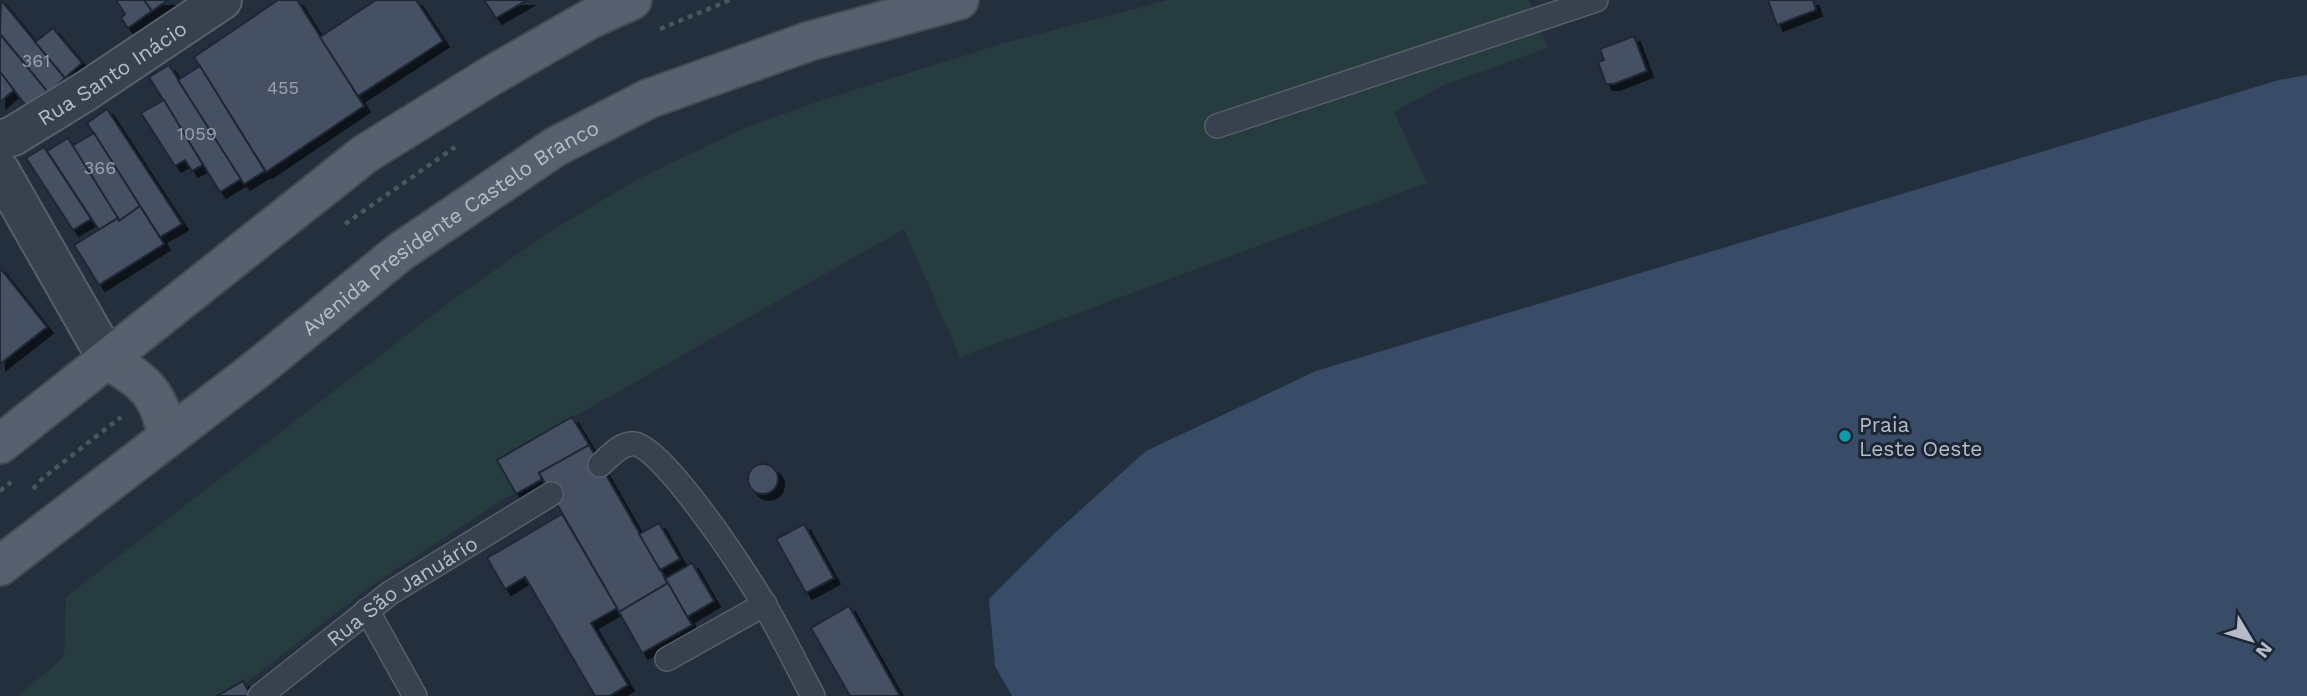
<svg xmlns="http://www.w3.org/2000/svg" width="2307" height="696" font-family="'Work Sans',sans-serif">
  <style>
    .green { fill: #263c3f }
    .water { fill: #394c67 }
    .building { fill: #455162; stroke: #1f2835; stroke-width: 2; filter: url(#shadow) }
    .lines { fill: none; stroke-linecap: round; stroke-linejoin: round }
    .service-casing { stroke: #565f6c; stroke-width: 26 }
    .minor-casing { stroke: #565f6c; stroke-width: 42 }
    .primary-casing { stroke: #414a57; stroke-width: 42 }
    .path { stroke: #44595c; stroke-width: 4.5; stroke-dasharray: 5 5; stroke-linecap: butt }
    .service { stroke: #38414e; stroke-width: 23 }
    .minor { stroke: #38414e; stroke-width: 38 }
    .primary { stroke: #56606e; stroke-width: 38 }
    .culture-dot { fill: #0f9aa8; stroke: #1d2633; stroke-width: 2.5 }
    .labels { text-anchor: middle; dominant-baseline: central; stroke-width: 6; stroke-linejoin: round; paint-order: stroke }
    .number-label { font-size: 18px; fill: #98a1af }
    .street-label { font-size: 21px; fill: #b4bcc9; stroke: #1d2633 }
    .poi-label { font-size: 21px; fill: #b4bcc9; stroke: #1d2633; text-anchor: start }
  </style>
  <defs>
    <filter id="shadow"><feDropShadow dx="6" dy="6" stdDeviation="0" flood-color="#0009"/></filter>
  </defs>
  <rect width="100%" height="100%" fill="#242f3e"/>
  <path class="green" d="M1168,0H1529L1548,48L1444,85L1394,112L1427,183L960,357L904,229L498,460L516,494L507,497L375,583L247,682L222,696H18L64,657L66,597L451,301L546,234L642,177L742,129L822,100L1001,44Z"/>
  <path class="water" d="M2307,75V696H1012L995,666L989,599L1055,533L1146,451L1316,371L2279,80Z"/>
  <g class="building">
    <path d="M1,0L65,78L48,93L0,34Z"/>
    <path d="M116,0H144L152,11L128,28L121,18L125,14Z"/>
    <path d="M144,0H168L152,11Z"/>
    <path d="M278,0H297L364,106L266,172L194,57Z"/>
    <path d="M376,0H416L443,41L358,96L320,37Z"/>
    <path d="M484,0H527L496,18Z"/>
    <path d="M1768,0H1813L1816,10L1777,25Z"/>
    <path d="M53,28L82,63L65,78L35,42Z"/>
    <path d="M0,34L47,91L27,107L0,72Z"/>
    <path d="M1634,36L1647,71L1614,84H1606L1598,62L1604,60L1600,49Z"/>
    <path d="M169,65L241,179L220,192L149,77Z"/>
    <path d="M200,66L265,171L244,184L178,80Z"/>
    <path d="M0,72L14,90L0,102Z"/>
    <path d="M164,100L203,165L192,171L185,160L175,166L141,113Z"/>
    <path d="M107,109L182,224L160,237L87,123Z"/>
    <path d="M94,133L140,206L119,221L72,146Z"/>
    <path d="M68,138L118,218L99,230L47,151Z"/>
    <path d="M44,147L91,219L73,230L26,158Z"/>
    <path d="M140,206L164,244L99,285L74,245L118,218L119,221Z"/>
    <path d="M0,268L47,327L0,364Z"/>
    <path d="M572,417L589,445L539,473L542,479L516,494L497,460Z"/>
    <path d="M589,445L668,583L619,612L539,473Z"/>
    <circle cx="763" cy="479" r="15"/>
    <path d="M562,514L617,608L591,623L628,685L609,696H595L525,577L505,589L487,558Z"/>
    <path d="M659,523L680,559L660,570L639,534Z"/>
    <path d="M804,524L834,578L806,593L776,539Z"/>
    <path d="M692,563L714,601L687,617L665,579Z"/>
    <path d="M668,583L692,625L642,653L619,612Z"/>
    <path d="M849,606L900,696H850L811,628Z"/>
    <path d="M243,681L251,696H217Z"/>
  </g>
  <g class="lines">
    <defs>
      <g id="service">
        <path d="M1217,126L1596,0"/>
        <path d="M600,465C609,457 622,442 635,444C665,449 748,576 765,606C782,635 797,666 813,696"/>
        <path d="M367,610L415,696"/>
        <path d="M667,659L765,604"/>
        <path id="s1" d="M260,696L390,593L551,494"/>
      </g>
      <g id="minor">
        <path id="s2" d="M0,140L13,136L86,91L222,0"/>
        <path d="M0,171L108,360"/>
      </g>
      <g id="primary">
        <path d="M108,360C144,381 160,393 167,437"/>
        <path d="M0,444L365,154L489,77L590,19L632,0"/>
        <path id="s3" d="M0,566L257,369L400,252L555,147L648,99L810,41L959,0"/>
      </g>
    </defs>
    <use href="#service" class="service-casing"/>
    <use href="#minor" class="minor-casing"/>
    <use href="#primary" class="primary-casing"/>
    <g class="path">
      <path d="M660,29L730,0"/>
      <path d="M345,224L455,147"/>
      <path d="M33,489L43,478L121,417"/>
      <path d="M0,491L11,482"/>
    </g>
    <use href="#service" class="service"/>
    <use href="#minor" class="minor"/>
    <use href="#primary" class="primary"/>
  </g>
  <circle class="culture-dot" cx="1845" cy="436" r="7"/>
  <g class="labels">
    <g class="number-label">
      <text x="36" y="60">361</text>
      <text x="283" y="87">455</text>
      <text x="197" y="133">1059</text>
      <text x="100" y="167">366</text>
    </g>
    <g class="street-label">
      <text stroke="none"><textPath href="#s2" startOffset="131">Rua Santo Inácio</textPath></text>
      <text stroke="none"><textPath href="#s3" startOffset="564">Avenida Presidente Castelo Branco</textPath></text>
      <text stroke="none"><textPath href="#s1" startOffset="177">Rua São Januário</textPath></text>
    </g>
    <g class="poi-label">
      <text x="1859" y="424">Praia<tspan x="1859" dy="24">Leste Oeste</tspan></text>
    </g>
  </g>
  <g transform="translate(2251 640) rotate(128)" stroke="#1d2633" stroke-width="5" paint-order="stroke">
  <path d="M0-5L12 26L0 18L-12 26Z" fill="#b4bcc9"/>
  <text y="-10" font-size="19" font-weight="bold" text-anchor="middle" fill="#b4bcc9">N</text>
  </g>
</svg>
